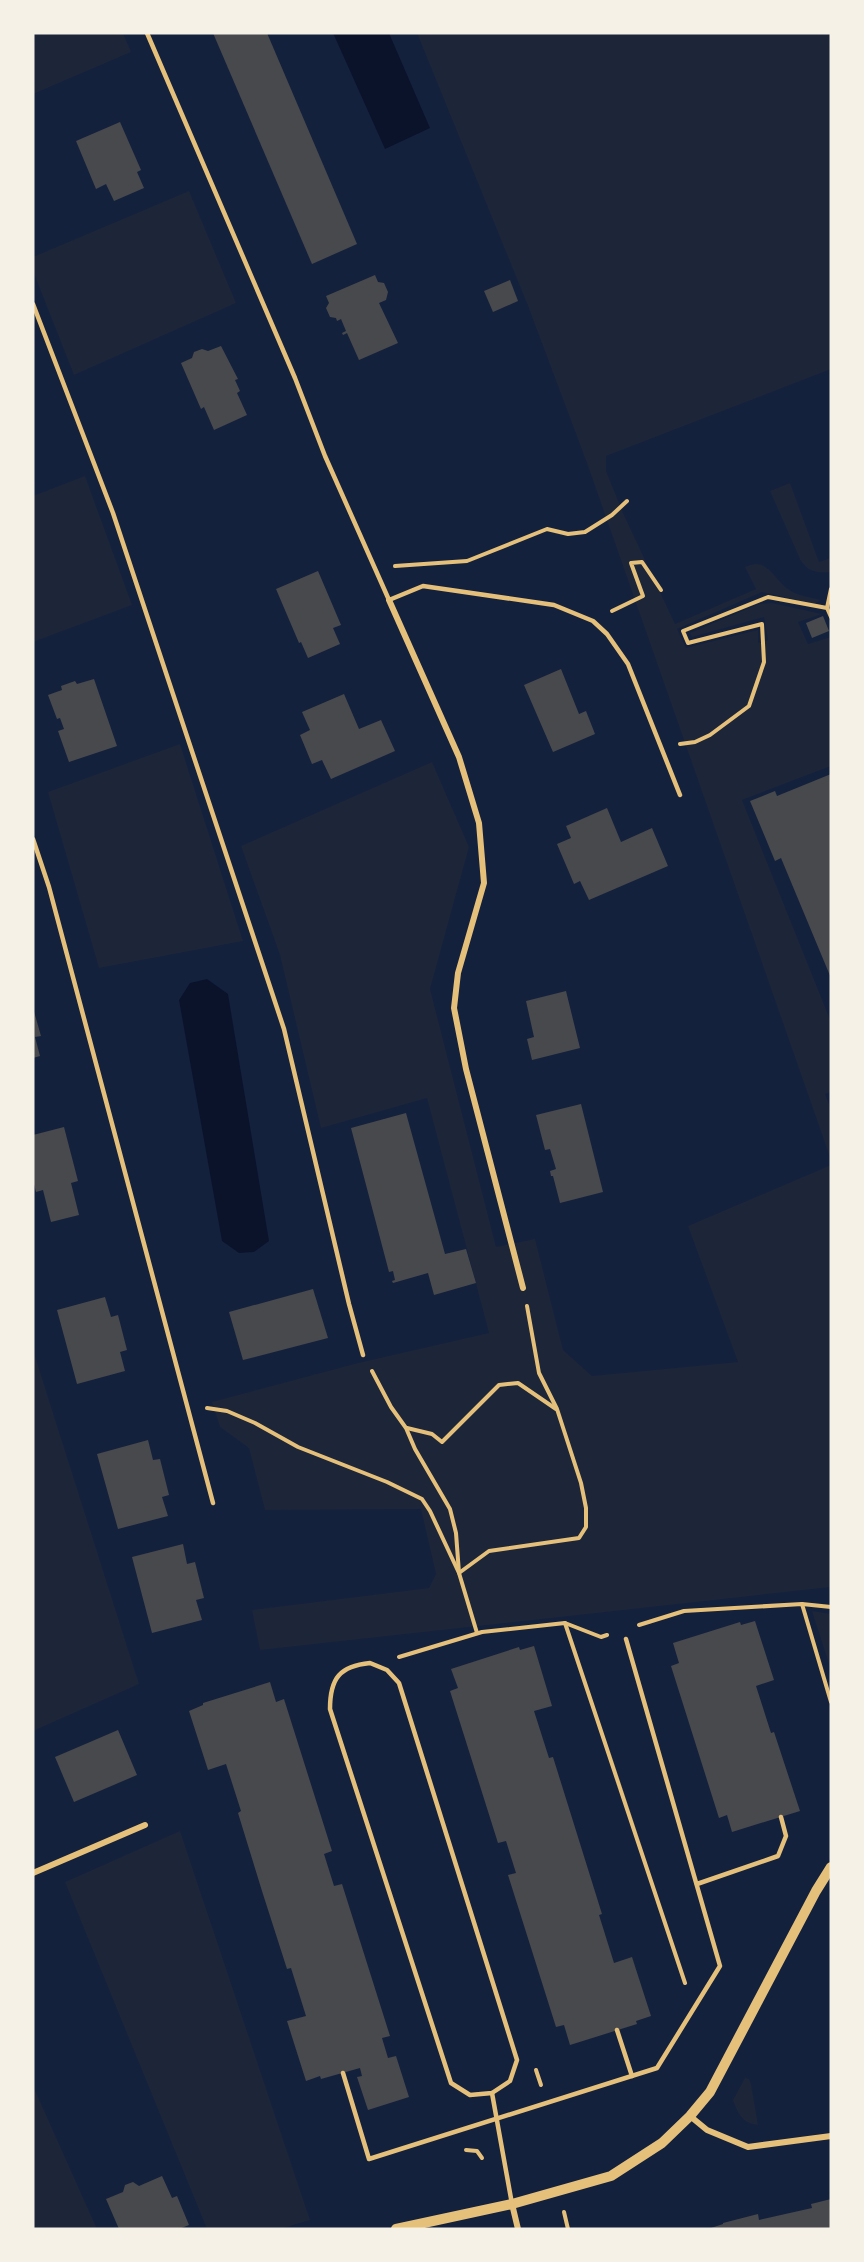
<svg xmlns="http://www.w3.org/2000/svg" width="864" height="2262" font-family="Rubik,sans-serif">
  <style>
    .green { fill: #1d2539 }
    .water { fill: #0b132b }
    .building { fill: #48494c }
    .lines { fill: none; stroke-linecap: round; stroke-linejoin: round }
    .path { stroke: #e5c07b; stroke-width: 4 }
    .service { stroke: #e5c07b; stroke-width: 4.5 }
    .minor { stroke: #e5c07b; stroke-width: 6 }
    .tertiary { stroke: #e5c07b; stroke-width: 10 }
  </style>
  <rect width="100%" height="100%" fill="#14213d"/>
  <g class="green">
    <path d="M33,33H123L131,52L33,94Z"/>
    <path d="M417,33H831V369L606,456V471L623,513L675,624L756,589L745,567C767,556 773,578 788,589C797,596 810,597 821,600L815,604L762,592L677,629L686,648L758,630V643L768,640L764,617L692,637L690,633L759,604L772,603L822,614L798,622L808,644L831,637V766L742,800L831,1022V1092L825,1094L831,1109V1160L587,463L528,306Z"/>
    <path d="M189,191L236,303L74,375L33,271V257Z"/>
    <path d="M85,476L132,605L33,642V496Z"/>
    <path d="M790,483L819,562L831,558V572C817,573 807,572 800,559L770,491Z"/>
    <path d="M180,744L243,941L99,968L48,792Z"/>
    <path d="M432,762L469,847L430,989L496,1247L535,1239L563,1350L592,1376L738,1362L688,1226L831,1165V1587L260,1650L252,1610L429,1588L436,1574L421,1509L265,1510L249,1448L220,1427L212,1402L358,1363L489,1333L427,1098L321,1128L280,955L241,846Z"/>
    <path d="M33,1350L139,1684L33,1731Z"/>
    <path d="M812,1611L831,1614V1670Z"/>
    <path d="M180,1831L310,2220L280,2229H207L65,1882Z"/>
    <path d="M745,2078L749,2079L751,2084L758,2125C742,2123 738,2114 733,2100Z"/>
    <path d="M33,2086L97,2229H33Z"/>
  </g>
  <g class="water">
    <path d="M333,33H389L430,128L385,149Z"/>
    <path d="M207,979L228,994L269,1241L254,1252L239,1253L222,1241L179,1000L190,983Z"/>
  </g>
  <g class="building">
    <path d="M213,33H267L357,244L312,264Z"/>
    <path d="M120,122L141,170L137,172L144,188L114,201L106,184L96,189L76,141Z"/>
    <path d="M375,275L378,282L384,283L388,292L386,300L379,303L398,343L359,360L347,333L343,335L342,333L346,331L341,319L337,321L336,318L330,317L326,308L329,303L326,296Z"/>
    <path d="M510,280L518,301L493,312L484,291Z"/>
    <path d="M221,346L238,379L235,380L240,391L237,393L247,415L214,430L204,407L201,409L181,363L192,358L194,352L202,349L208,351Z"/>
    <path d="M318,571L341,625L333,628L340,644L308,658L301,642L299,643L276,589Z"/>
    <path d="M823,616L829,631L812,638L806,623Z"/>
    <path d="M561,669L579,714L586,711L595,734L553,752L524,685Z"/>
    <path d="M94,679L117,746L69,762L58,731L64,729L60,718L57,719L48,695L62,690L61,686L75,681L77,684Z"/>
    <path d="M344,694L359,729L381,720L395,751L331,779L322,760L312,764L300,735L310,730L302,712Z"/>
    <path d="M831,774V978L781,858L775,861L750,801L775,791L777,796Z"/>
    <path d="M607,808L621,842L652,828L668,866L589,900L580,881L574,884L557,844L571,838L566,826Z"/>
    <path d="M566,991L580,1048L532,1060L527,1039L534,1037L526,1001Z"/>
    <path d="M33,1008L41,1036L35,1037L40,1056L33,1058Z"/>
    <path d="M581,1104L603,1192L560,1203L553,1176H551L550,1171L556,1169L550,1149L545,1150L536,1115Z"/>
    <path d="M406,1113L445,1254L466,1249L476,1283L434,1295L428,1273L393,1283L392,1281L395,1280L393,1271L389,1272L351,1128Z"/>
    <path d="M64,1127L78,1181L71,1183L79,1215L51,1222L43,1190L36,1192L33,1180V1135Z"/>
    <path d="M313,1289L328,1338L243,1360L229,1312Z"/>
    <path d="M105,1297L111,1317L118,1315L127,1350L120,1352L125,1371L77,1384L57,1310Z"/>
    <path d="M148,1440L153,1460L160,1459L169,1495L162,1497L168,1516L118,1529L97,1454Z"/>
    <path d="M183,1544L187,1564L195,1562L204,1598L196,1600L202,1620L152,1633L132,1557Z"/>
    <path d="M755,1621L774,1680L756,1686L771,1733L774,1732L800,1811L732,1832L727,1815L719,1818L671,1666L679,1663L673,1643L740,1622L741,1625Z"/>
    <path d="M534,1646L552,1706L534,1711L549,1758L553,1757L602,1914L599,1915L614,1963L632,1957L651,2016L636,2021L637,2024L570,2045L564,2025L556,2027L508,1875L516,1873L506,1841L498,1843L450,1691L458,1688L451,1669L519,1647L520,1650Z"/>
    <path d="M270,1682L276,1702L284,1699L332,1851L324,1854L334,1886L342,1884L390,2036L382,2038L388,2058L396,2056L409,2097L368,2110L357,2077L362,2076L360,2068L321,2079L320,2076L306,2081L287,2021L306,2016L291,1968L287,1969L262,1891L238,1813L241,1811L226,1764L208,1770L189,1711L203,1705V1703Z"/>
    <path d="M118,1730L137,1775L74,1802L55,1757Z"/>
    <path d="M162,2176L172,2198L177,2196L189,2225L179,2229H119L106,2199L123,2192L125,2185L133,2182L139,2186Z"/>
    <path d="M831,2199V2229H708L723,2224V2223L758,2214L759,2220L812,2208L811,2204Z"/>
  </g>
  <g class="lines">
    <g class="path">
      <path d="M395,566L467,561L547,529L568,534L585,532L612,515L627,501"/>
      <path d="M827,608L831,589"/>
      <path d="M612,611L643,596L631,563L642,562L661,590"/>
      <path d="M680,744L695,742L710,735L749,706L764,662L762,624L688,643L683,631L768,597L827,608L831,617"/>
      <path d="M372,1371L391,1407L406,1428L415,1449L450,1509L456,1533L459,1573L477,1633"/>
      <path d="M207,1408L227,1411L255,1423L298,1447L387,1482L422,1499L430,1511L459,1573L489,1551L579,1538L586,1527V1508L581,1483L557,1409L539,1373L527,1306"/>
      <path d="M407,1428L432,1434L442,1442L499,1385L518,1383L556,1409"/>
      <path d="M802,1604L831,1702"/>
      <path d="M565,1623L685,1983"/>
      <path d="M639,1625L684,1611L802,1604L831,1607"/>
      <path d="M399,1657L482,1632L565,1623L601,1637L607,1635"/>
      <path d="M536,2070L541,2085"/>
      <path d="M466,2150L477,2151L482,2158"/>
      <path d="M564,2212L568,2229"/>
    </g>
    <g class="service">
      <path d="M147,33L295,378L325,456L389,600L423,586L554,605L593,621L607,634L628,664L680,795"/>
      <path d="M33,304L113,513L284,1029L349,1304L363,1355"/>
      <path d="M33,839L49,887L213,1503"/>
      <path d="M370,1663L387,1670L399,1683L517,2060L510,2081L492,2093L470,2095L451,2083L330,1709C330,1678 340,1666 370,1663Z"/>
      <path d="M697,1884L778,1856L786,1836L781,1817"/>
      <path d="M617,2030L632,2076"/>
      <path d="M343,2073L369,2159L657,2068L720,1966L626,1639"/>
      <path d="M492,2093L512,2204"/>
    </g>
    <g class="minor">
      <path d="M389,600L459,757L479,823L484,883L458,973L454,1008L466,1069L523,1288"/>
      <path d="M33,1873L145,1825"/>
      <path d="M690,2116L707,2130L748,2147L831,2136"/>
      <path d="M512,2204L518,2229"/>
    </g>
    <path class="tertiary" d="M396,2229L512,2204L611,2176L662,2143L690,2116L710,2092L816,1891L831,1867"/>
  </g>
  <rect width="864" height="2262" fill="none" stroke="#f6f1e7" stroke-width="69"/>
</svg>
